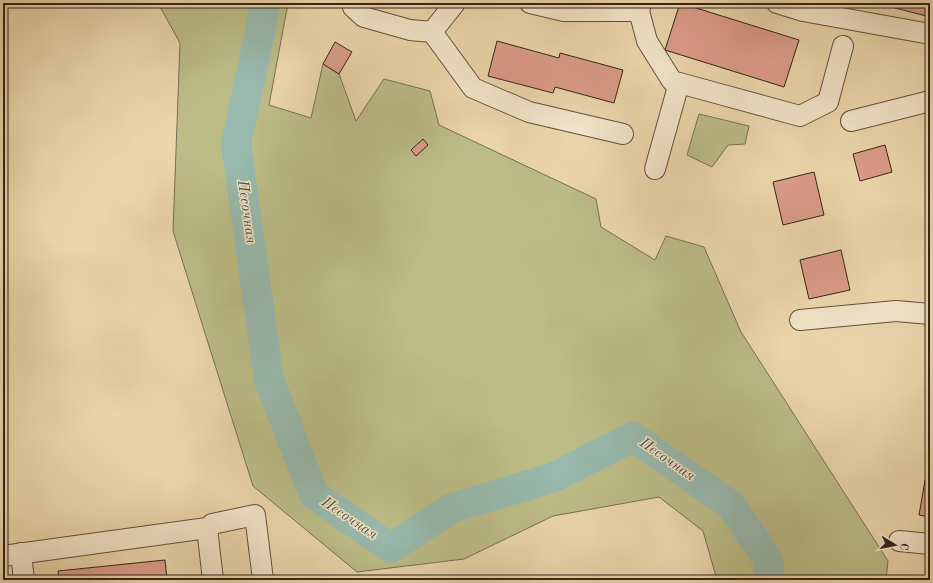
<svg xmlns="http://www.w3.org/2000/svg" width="933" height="583" font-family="'Old Standard TT',serif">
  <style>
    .green { fill: #bcbc86; stroke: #777051 }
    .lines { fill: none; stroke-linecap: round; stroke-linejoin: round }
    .river { stroke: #98b9ad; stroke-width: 30 }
    .building { fill: #dc9c8a; stroke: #32251c }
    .minor-casing { stroke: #605140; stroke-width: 22 }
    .minor { stroke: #f2e4c8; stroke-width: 20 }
    .labels { text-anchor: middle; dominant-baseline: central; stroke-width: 3; stroke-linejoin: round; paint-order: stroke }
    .water-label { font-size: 15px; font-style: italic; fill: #4c4a40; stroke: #f2e4c8 }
  </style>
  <rect width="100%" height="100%" fill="#ebd6ab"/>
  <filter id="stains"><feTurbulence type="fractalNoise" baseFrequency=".005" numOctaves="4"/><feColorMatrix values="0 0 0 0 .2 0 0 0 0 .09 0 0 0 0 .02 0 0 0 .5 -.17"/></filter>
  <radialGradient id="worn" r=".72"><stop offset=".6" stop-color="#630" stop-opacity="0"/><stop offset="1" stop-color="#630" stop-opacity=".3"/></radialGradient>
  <g class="green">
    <path d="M158,3H288L269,105L311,118L323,64L339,74L356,121L384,79L430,91L439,125L596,199L601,227L655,260L666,236L704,247L741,332L888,561L886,580H717L703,531L659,497L553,516L464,559L357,572L253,486L173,231L180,43Z"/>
    <path d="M699,114L749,126L745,144L728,145L712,167L687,155Z"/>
  </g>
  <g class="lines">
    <path class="river" d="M261,3L264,13L236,144L269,380L314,495L391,548L452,508L552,478L633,437L731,505L769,561L768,580"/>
  </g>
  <g class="building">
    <path d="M680,3L799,40L784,87L665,50Z"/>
    <path d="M876,3H930V17Z"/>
    <path d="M497,41L559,58L560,53L623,70L614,103L555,87L553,93L488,76Z"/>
    <path d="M335,42L352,52L339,74L323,64Z"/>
    <path d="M423,139L428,145L416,156L411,150Z"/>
    <path d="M885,145L892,172L860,181L853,154Z"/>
    <path d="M814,172L824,215L783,225L773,182Z"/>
    <path d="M930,220V246H928Z"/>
    <path d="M841,250L850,290L809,299L800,260Z"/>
    <path d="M926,475H930V517L919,515Z"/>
    <path d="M165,560L167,580H59L58,571Z"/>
  </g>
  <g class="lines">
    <defs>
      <g id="minor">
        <path d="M352,3L353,7L364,17L410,30L432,32"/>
        <path d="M455,3L432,32L473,88L529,112L623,134"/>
        <path d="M530,3L564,11H639L641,3"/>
        <path d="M777,3L803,11L930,34"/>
        <path d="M639,11L647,41L672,81L800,116L828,102L843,46"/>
        <path d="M851,121L930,101"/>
        <path d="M655,169L679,83"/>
        <path d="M800,320L896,311L930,314"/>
        <path d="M212,524L255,515L263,580"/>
        <path d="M899,541L930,544"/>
        <path d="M21,553L24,580"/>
        <path d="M3,556L207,528L213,580"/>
      </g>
    </defs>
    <use href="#minor" class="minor-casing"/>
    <use href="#minor" class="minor"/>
  </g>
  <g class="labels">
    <g class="water-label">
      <text transform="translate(246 212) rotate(82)">Песочная</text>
      <text transform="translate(667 460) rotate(35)">Песочная</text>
      <text transform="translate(349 519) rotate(34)">Песочная</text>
    </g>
  </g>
  <rect width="933" height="583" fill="none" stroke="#ebd6ab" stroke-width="16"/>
  <rect x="4" y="4" width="925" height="575" fill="none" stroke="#32251c" stroke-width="2"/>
  <rect x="8" y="8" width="917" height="567" fill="none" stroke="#32251c"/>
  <g transform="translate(895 545) rotate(100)" stroke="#f2e4c8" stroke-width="3" paint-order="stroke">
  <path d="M0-3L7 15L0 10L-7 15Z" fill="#32251c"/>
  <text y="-6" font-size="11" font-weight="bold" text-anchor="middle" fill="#32251c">С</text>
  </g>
  <rect width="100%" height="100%" filter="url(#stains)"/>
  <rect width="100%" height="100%" fill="url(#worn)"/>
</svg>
